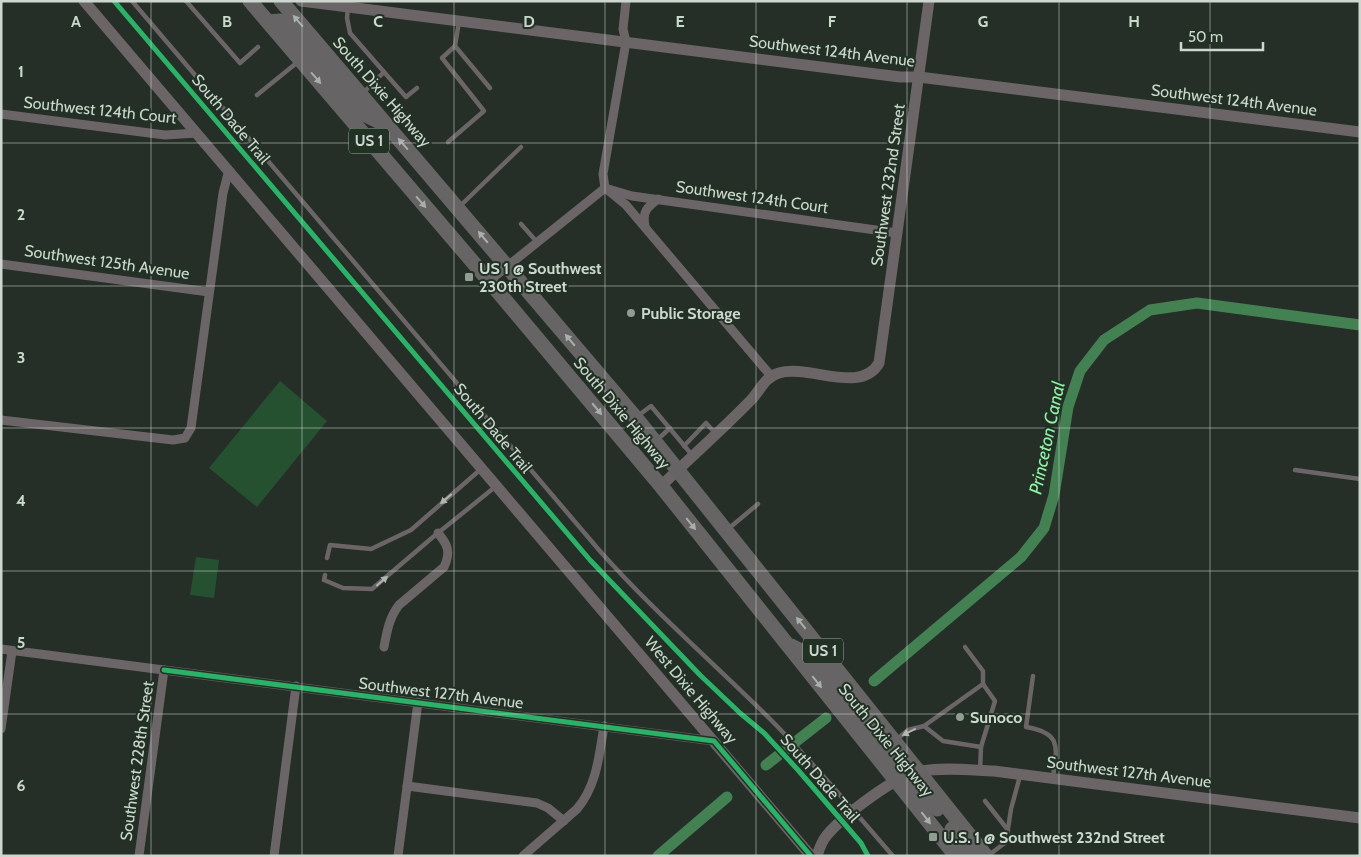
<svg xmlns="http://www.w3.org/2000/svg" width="1361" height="857" font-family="Cabin,sans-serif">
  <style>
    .green { fill: #265131 }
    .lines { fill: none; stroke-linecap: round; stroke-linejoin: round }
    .canal { stroke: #438153; stroke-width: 11 }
    .service { stroke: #6b6568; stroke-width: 4.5 }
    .minor { stroke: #6b6568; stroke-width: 9 }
    .tertiary { stroke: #6b6568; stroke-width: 11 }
    .trunk { stroke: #666464; stroke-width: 15 }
    .cycleway-casing { stroke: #213225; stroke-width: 8 }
    .cycleway { stroke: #2db169; stroke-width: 5 }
    .oneway { fill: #a9afaa }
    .oneway2 { fill: #b0b5b0 }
    .grid { fill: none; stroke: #cdd7cf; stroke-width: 1; stroke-opacity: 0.55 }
    .poi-dot { fill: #929c94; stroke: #213225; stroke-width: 2 }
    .labels { text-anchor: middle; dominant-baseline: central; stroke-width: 4; stroke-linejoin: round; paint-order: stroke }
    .shield { fill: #213225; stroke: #99a69c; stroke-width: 1 }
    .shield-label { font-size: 15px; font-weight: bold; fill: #cdd7cf }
    .street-label { font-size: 16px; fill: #cdd7cf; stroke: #213225 }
    .poi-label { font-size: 16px; font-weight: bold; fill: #cdd7cf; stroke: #213225; text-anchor: start }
    .water-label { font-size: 18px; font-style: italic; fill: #93f0a9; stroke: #213225 }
    .grid-label { font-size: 16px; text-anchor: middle; font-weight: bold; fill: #cdd7cf; stroke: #213225; stroke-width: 4; stroke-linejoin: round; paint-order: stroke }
  </style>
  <rect width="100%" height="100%" fill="#252e27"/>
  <g class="green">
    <path d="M280,381L327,421L257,507L209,468Z"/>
    <path d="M196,557L219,560L214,598L190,595Z"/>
  </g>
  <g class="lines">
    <g class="canal">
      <path d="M874,681L1021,557L1044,528L1054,495L1068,407L1080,371L1104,340L1150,310L1197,303L1360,325"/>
      <path d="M766,765L826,718"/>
      <path d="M658,856L727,797"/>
    </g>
    <g class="service">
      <path d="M132,1L599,550C654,612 716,665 774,723C816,766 854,811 893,856"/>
      <path d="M186,1L240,63L258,47"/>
      <path d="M348,7L347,18L350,33L384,72L362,94"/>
      <path d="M455,46L490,88"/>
      <path d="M384,72L406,97L417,88"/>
      <path d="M257,95L299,61"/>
      <path d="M448,142L484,111L442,58L455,46L459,22"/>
      <path d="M459,207L521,147"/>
      <path d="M521,224L537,242"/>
      <path d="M639,415L651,406L692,455"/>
      <path d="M656,441L670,428"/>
      <path d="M684,446L706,423L716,434"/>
      <path d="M1295,470L1360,479"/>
      <path d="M728,529L758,504"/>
      <path d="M327,558L330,545L371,549L411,530L481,469"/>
      <path d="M325,575L324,580L343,588L372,589L433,537L495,487"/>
      <path d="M965,647L983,671V684"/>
      <path d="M1033,676L1026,727C1062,733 1057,747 1053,777"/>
      <path d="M896,740L908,730L924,726L983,684L995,701L981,747L943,741L924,726"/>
      <path d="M980,771L981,747"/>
      <path d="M985,801L1008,830"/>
      <path d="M989,855L1006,842L1011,809L1020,776"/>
    </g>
    <g class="minor">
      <path d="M1,114L165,135L197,133"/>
      <path d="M605,188L632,196L897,233"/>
      <path d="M605,188L603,174L626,42L623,29L626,1"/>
      <path d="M609,191L626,205L771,376"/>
      <path d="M645,226C642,212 647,207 658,199"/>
      <path d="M1,264L209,292"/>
      <path d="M489,281L605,188"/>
      <path d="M1,420L173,440L185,438L191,428L223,193L229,170"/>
      <path d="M384,647C387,631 389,618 399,605L444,567C451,552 448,545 438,533"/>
      <path d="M1,649L714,741"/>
      <path d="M1,729L12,651"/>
      <path d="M407,786L537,803L548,808L564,821"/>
      <path d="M139,856L164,670"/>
      <path d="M274,856L296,686"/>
      <path d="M398,856L418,702"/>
      <path d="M523,856L577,809C597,785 599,756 604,726"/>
    </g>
    <g class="tertiary">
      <path d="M84,1L811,856"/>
      <path d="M301,1L900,77H919L1360,132"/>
      <path d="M661,486C691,457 723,429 752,399C761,389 765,377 779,373C809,364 861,395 879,363L929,1"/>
      <path d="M817,856C819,849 822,841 827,835C843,816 897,774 921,771C945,767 970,770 994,771L1360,818"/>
    </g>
    <g class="trunk">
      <path d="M250,1L489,281L661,486L956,856"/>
      <path d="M281,1L636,418L986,856"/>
      <path d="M268,22L280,21L286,25L358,111L382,123"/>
      <path d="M791,646L817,659L898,763L905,768L919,771"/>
      <path d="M896,781L909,780L930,800L937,809"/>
      <path d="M952,829L972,856"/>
    </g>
    <defs>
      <g id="cycleway">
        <path d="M114,1L590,560L700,675L740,713L764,733L798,770L861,843L868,856"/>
        <path d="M164,670L714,741L811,856"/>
      </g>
    </defs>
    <use href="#cycleway" class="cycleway-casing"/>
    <use href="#cycleway" class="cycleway"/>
  </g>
  <defs><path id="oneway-solid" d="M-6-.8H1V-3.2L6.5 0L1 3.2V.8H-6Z" transform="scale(1.25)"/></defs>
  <g class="oneway">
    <use href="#oneway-solid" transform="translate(298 21) rotate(-131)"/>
    <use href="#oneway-solid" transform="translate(316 78) rotate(49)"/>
    <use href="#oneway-solid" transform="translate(403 144) rotate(-131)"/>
    <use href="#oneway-solid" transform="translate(421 202) rotate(49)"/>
    <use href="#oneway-solid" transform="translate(483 237) rotate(-130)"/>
    <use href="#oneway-solid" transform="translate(570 340) rotate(-130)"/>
    <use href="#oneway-solid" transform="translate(597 409) rotate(50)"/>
    <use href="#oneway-solid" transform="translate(691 524) rotate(51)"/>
    <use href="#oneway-solid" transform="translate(801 623) rotate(-129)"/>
    <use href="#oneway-solid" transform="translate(817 682) rotate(51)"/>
    <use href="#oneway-solid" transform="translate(926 818) rotate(52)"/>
  </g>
  <g class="oneway2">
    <use href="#oneway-solid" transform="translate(446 499) rotate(139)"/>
    <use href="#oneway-solid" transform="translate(382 581) rotate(-41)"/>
    <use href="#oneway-solid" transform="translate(909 732) rotate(153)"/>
  </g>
  <path class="grid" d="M151,1V856M302,1V856M454,1V856M605,1V856M756,1V856M907,1V856M1059,1V856M1210,1V856M1,143H1360M1,286H1360M1,428H1360M1,571H1360M1,714H1360"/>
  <g class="poi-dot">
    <rect x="464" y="272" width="10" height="10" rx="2.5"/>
    <circle cx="631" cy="313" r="5"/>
    <circle cx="960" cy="717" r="5"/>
    <rect x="928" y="832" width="10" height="10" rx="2.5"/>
  </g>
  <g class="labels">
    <g class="shield">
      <rect x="349" y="128.5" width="40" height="25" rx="4"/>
      <rect x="803" y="638.5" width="40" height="25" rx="4"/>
    </g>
    <g class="shield-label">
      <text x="369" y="141">US 1</text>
      <text x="823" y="651">US 1</text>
    </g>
    <g class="street-label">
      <text transform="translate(832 51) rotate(7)">Southwest 124th Avenue</text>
      <text transform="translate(382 92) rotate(49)">South Dixie Highway</text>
      <text transform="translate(1234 100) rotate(7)">Southwest 124th Avenue</text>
      <text transform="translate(100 110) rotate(6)">Southwest 124th Court</text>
      <text transform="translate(231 119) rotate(50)">South Dade Trail</text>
      <text transform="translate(888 185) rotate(-82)">Southwest 232nd Street</text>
      <text transform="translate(752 197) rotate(8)">Southwest 124th Court</text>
      <text transform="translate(107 262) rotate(8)">Southwest 125th Avenue</text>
      <text transform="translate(622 413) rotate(50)">South Dixie Highway</text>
      <text transform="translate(493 428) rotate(50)">South Dade Trail</text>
      <text transform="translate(691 690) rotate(50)">West Dixie Highway</text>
      <text transform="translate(441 693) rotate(7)">Southwest 127th Avenue</text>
      <text transform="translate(886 740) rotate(51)">South Dixie Highway</text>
      <text transform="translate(137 761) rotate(-82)">Southwest 228th Street</text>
      <text transform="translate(1129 772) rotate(7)">Southwest 127th Avenue</text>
      <text transform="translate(820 778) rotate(49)">South Dade Trail</text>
    </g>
    <g class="poi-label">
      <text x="479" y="268">US 1 @ Southwest<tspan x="479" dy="18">230th Street</tspan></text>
      <text x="641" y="313">Public Storage</text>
      <text x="970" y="717">Sunoco</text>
      <text x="943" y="837">U.S. 1 @ Southwest 232nd Street</text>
    </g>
    <g class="water-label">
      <text transform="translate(1047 438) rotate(-78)">Princeton Canal</text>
    </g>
  </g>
  <g class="grid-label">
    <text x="76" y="27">A</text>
    <text x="227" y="27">B</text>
    <text x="378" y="27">C</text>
    <text x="529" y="27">D</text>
    <text x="680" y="27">E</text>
    <text x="832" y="27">F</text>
    <text x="983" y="27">G</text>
    <text x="1134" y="27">H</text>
    <text x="21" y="77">1</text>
    <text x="21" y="220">2</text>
    <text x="21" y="363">3</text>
    <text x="21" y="506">4</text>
    <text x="21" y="648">5</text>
    <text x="21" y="791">6</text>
  </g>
  <rect width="1361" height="857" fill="none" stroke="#cdd7cf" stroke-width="5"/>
  <path d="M1181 42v8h82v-8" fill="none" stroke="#cdd7cf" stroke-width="2.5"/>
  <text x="1188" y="42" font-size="15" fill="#cdd7cf" stroke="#213225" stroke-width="4" paint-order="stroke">50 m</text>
</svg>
